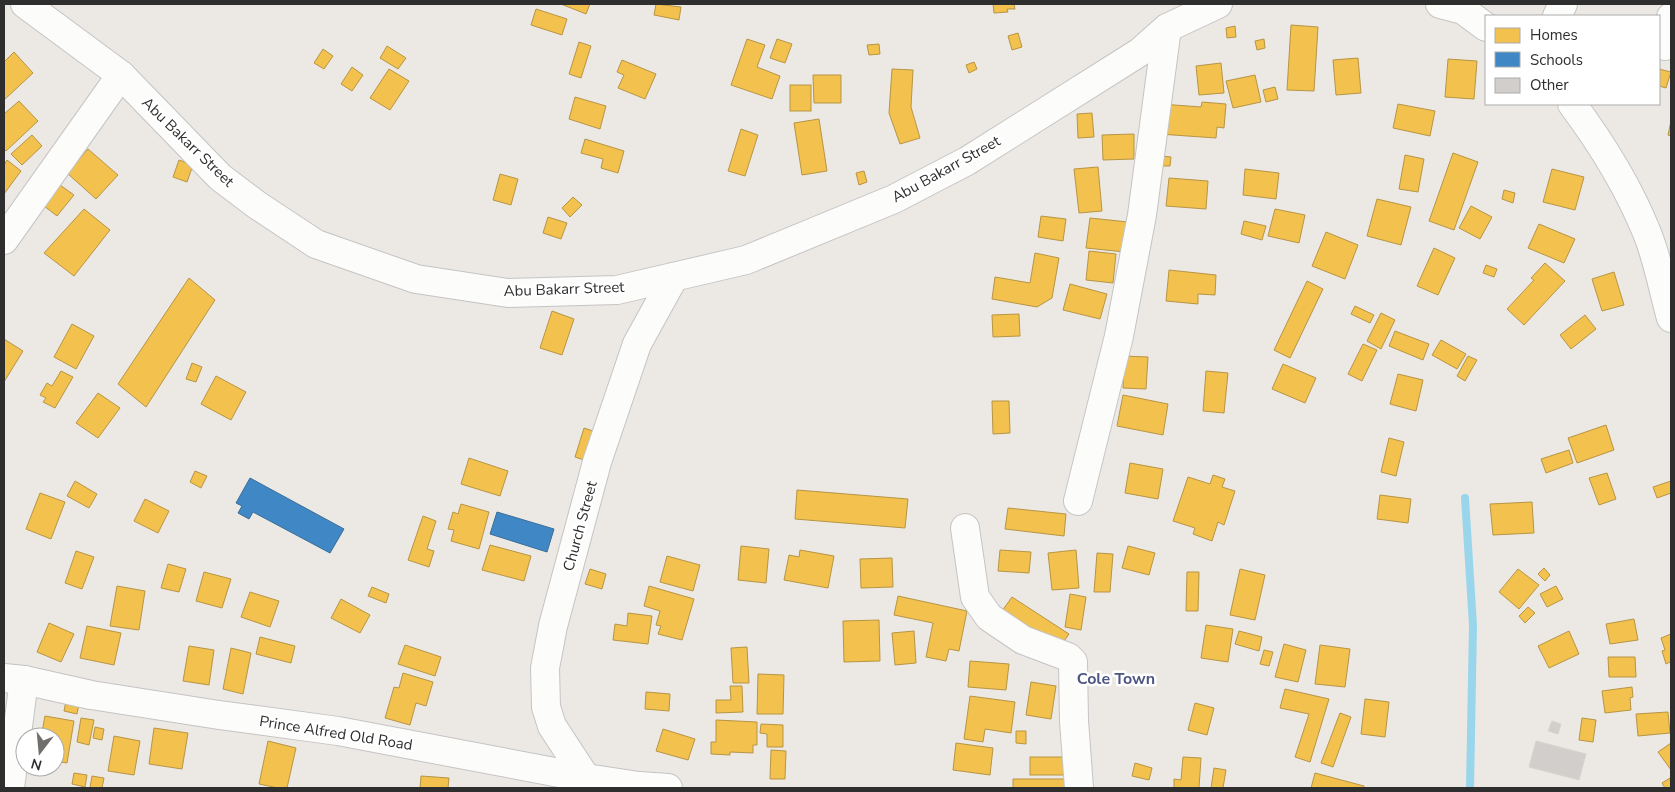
<svg xmlns="http://www.w3.org/2000/svg" width="1675" height="792" font-family="'Nunito Sans',sans-serif">
  <style>
    .homes { fill: #f2c14e; stroke: #b79544 }
    .schools { fill: #3f88c5; stroke: #3a6d98 }
    .lines { fill: none; stroke-linecap: round; stroke-linejoin: round }
    .stream { stroke: #99d6ec; stroke-width: 8 }
    .building { fill: #d1cecb; stroke: #d7d4d0 }
    .street-casing { stroke: #c5c4c5; stroke-width: 30 }
    .secondary-casing { stroke: #c5c4c5; stroke-width: 30 }
    .street { stroke: #fcfcfb; stroke-width: 28 }
    .secondary { stroke: #fcfcfb; stroke-width: 28 }
    .labels { text-anchor: middle; dominant-baseline: central; stroke-width: 5; stroke-linejoin: round; paint-order: stroke }
    .street-label { font-size: 15px; fill: #2e2e2e; stroke: #fff }
    .neighbourhood-label { font-size: 16px; font-weight: bold; fill: #4d5680; stroke: #fff }
  </style>
  <rect width="100%" height="100%" fill="#ece8e4"/>
  <g class="homes">
    <path d="M561,4H590L586,14Z"/>
    <path d="M656,4L681,7L679,20L654,15Z"/>
    <path d="M993,4H1014L1015,9H1007L1008,12L994,13Z"/>
    <path d="M536,9L567,19L562,35L531,25Z"/>
    <path d="M1291,25L1318,27L1314,91L1287,90Z"/>
    <path d="M1235,26L1236,37L1227,38L1226,28Z"/>
    <path d="M1018,33L1022,47L1012,50L1008,36Z"/>
    <path d="M747,39L765,45L757,67L780,76L772,99L731,85Z"/>
    <path d="M777,39L792,44L785,63L770,58Z"/>
    <path d="M1264,39L1265,48L1257,50L1255,41Z"/>
    <path d="M579,42L591,46L581,78L569,74Z"/>
    <path d="M879,44L880,54L869,55L867,45Z"/>
    <path d="M387,46L406,58L398,69L380,58Z"/>
    <path d="M323,49L333,56L324,69L314,63Z"/>
    <path d="M14,52L33,73L4,100V62Z"/>
    <path d="M1358,58L1361,93L1336,95L1333,60Z"/>
    <path d="M1448,59L1477,61L1474,99L1445,97Z"/>
    <path d="M622,60L656,74L645,99L618,88L624,75L617,72Z"/>
    <path d="M974,62L977,69L969,73L966,65Z"/>
    <path d="M1221,63L1224,93L1199,95L1196,66Z"/>
    <path d="M352,67L363,75L352,91L341,84Z"/>
    <path d="M389,69L409,81L390,110L370,98Z"/>
    <path d="M892,69L913,70L911,107L920,138L900,144L889,113Z"/>
    <path d="M1659,69L1671,72L1666,88L1659,86Z"/>
    <path d="M813,75H841V103H814Z"/>
    <path d="M1255,75L1261,102L1233,108L1226,81Z"/>
    <rect x="790" y="85" width="21" height="26"/>
    <path d="M1275,87L1278,99L1266,102L1263,90Z"/>
    <path d="M575,97L606,106L600,129L569,119Z"/>
    <path d="M19,101L38,121L6,151L4,149V114Z"/>
    <path d="M1202,102L1226,104L1224,128L1217,127L1216,138L1159,134L1161,104L1201,107Z"/>
    <path d="M1398,104L1435,111L1430,136L1393,128Z"/>
    <path d="M1092,113L1094,137L1078,138L1077,114Z"/>
    <path d="M819,119L827,171L802,175L794,123Z"/>
    <path d="M1671,121V136L1668,135Z"/>
    <path d="M741,129L758,135L745,176L728,171Z"/>
    <path d="M1134,134V159L1103,160L1102,135Z"/>
    <path d="M32,135L42,146L22,165L11,154Z"/>
    <path d="M585,139L624,151L618,173L601,168L603,159L581,153Z"/>
    <path d="M88,149L118,175L96,199L67,173Z"/>
    <path d="M1453,153L1478,162L1454,230L1429,221Z"/>
    <path d="M1405,155L1424,159L1418,192L1399,189Z"/>
    <path d="M1161,156L1171,157L1170,166H1161Z"/>
    <path d="M7,160L21,171L4,194V165Z"/>
    <path d="M179,160L193,165L187,182L173,177Z"/>
    <path d="M1098,167L1102,211L1079,213L1074,169Z"/>
    <path d="M1245,169L1279,173L1276,199L1243,195Z"/>
    <path d="M1552,169L1584,177L1575,210L1543,202Z"/>
    <path d="M864,171L867,182L859,185L856,173Z"/>
    <path d="M500,174L518,179L511,205L493,200Z"/>
    <path d="M1169,178L1208,181L1206,209L1166,206Z"/>
    <path d="M60,185L74,195L57,216L44,206Z"/>
    <path d="M1504,190L1515,193L1513,203L1502,199Z"/>
    <path d="M573,197L582,205L570,217L562,208Z"/>
    <path d="M1377,199L1411,207L1401,245L1367,236Z"/>
    <path d="M1471,206L1492,217L1480,239L1459,228Z"/>
    <path d="M84,209L110,230L74,276L44,253Z"/>
    <path d="M1275,209L1305,215L1299,243L1268,236Z"/>
    <path d="M1041,216L1066,219L1063,241L1038,237Z"/>
    <path d="M548,217L567,223L561,239L543,233Z"/>
    <path d="M1090,218L1128,222L1125,252L1086,248Z"/>
    <path d="M1244,221L1266,226L1262,240L1241,234Z"/>
    <path d="M1539,224L1575,239L1564,263L1528,248Z"/>
    <path d="M1326,232L1358,245L1345,279L1312,266Z"/>
    <path d="M1434,248L1455,258L1438,295L1417,286Z"/>
    <path d="M1089,251L1116,254L1113,283L1086,280Z"/>
    <path d="M1035,253L1059,258L1052,298L1037,307L992,299L995,277L1030,283Z"/>
    <path d="M1545,263L1565,281L1524,325L1507,309L1534,280L1531,278Z"/>
    <path d="M1486,265L1497,269L1494,277L1483,273Z"/>
    <path d="M1169,270L1216,275L1215,295L1198,294V304L1166,301Z"/>
    <path d="M1614,272L1624,305L1602,311L1592,279Z"/>
    <path d="M189,278L215,300L146,407L118,384Z"/>
    <path d="M1307,281L1323,289L1290,358L1274,350Z"/>
    <path d="M1070,284L1107,294L1100,319L1063,310Z"/>
    <path d="M1355,306L1374,315L1370,323L1351,314Z"/>
    <path d="M552,311L574,319L562,355L540,348Z"/>
    <path d="M1381,313L1395,320L1381,349L1367,341Z"/>
    <path d="M1019,314L1020,336L993,337L992,315Z"/>
    <path d="M1585,315L1596,329L1571,349L1560,335Z"/>
    <path d="M72,324L94,336L76,369L54,357Z"/>
    <path d="M1395,331L1429,344L1423,360L1389,346Z"/>
    <path d="M4,339L23,351L4,382Z"/>
    <path d="M1441,340L1466,354L1457,369L1432,355Z"/>
    <path d="M1363,344L1377,350L1362,381L1348,374Z"/>
    <path d="M1124,356L1148,357L1146,389L1123,388Z"/>
    <path d="M1468,356L1477,360L1465,381L1457,376Z"/>
    <path d="M192,363L202,367L196,382L186,379Z"/>
    <path d="M1283,364L1316,378L1305,403L1272,389Z"/>
    <path d="M61,371L73,377L55,408L43,402L46,398L40,395L47,383L52,386Z"/>
    <path d="M1206,371L1228,373L1224,413L1203,411Z"/>
    <path d="M1398,374L1423,380L1416,411L1390,404Z"/>
    <path d="M216,376L246,392L231,420L201,404Z"/>
    <path d="M98,393L120,408L98,438L76,423Z"/>
    <path d="M1123,395L1168,404L1163,435L1117,426Z"/>
    <path d="M992,401H1009L1010,433L993,434Z"/>
    <path d="M1606,425L1614,450L1577,463L1568,438Z"/>
    <path d="M584,428L602,434L593,463L575,457Z"/>
    <path d="M1389,438L1404,442L1396,476L1381,472Z"/>
    <path d="M1569,450L1573,463L1546,473L1541,459Z"/>
    <path d="M469,458L508,471L500,496L461,484Z"/>
    <path d="M1130,463L1163,469L1158,499L1125,493Z"/>
    <path d="M195,471L207,476L201,488L190,482Z"/>
    <path d="M1607,473L1616,499L1599,505L1589,478Z"/>
    <path d="M1213,475L1225,479L1222,487L1235,491L1224,525L1218,522L1212,541L1193,534L1195,528L1173,521L1188,477L1210,484Z"/>
    <path d="M75,481L97,494L89,508L67,496Z"/>
    <path d="M1671,481V493L1657,498L1653,487Z"/>
    <path d="M797,490L908,499L905,528L795,519Z"/>
    <path d="M40,493L65,502L51,539L26,529Z"/>
    <path d="M1380,495L1411,499L1408,523L1377,519Z"/>
    <path d="M145,499L169,511L158,533L134,521Z"/>
    <path d="M1532,502L1534,533L1493,535L1490,504Z"/>
    <path d="M461,504L489,512L479,549L451,541L454,530L448,529L453,512L458,514Z"/>
    <path d="M1008,508L1066,514L1064,536L1005,529Z"/>
    <path d="M423,516L436,521L427,549L434,551L429,567L408,560Z"/>
    <path d="M490,545L531,556L524,581L482,570Z"/>
    <path d="M741,546L769,549L766,583L738,580Z"/>
    <path d="M1128,546L1155,553L1149,575L1122,568Z"/>
    <path d="M800,550L834,556L828,588L784,580L789,555L799,557Z"/>
    <path d="M1000,550L1031,552L1029,573L998,571Z"/>
    <path d="M1076,550L1079,588L1052,590L1048,553Z"/>
    <path d="M76,551L94,557L82,589L65,583Z"/>
    <path d="M1097,553L1113,554L1110,592H1094Z"/>
    <path d="M667,556L700,565L693,591L660,582Z"/>
    <path d="M892,558L893,587L861,588L860,559Z"/>
    <path d="M168,564L186,569L179,592L161,588Z"/>
    <path d="M1544,568L1550,575L1545,581L1538,574Z"/>
    <path d="M590,569L606,574L602,589L585,584Z"/>
    <path d="M1240,569L1265,575L1255,620L1230,615Z"/>
    <path d="M1518,569L1539,585L1519,609L1499,592Z"/>
    <path d="M204,572L231,579L222,608L196,601Z"/>
    <path d="M1187,572H1199L1198,611H1186Z"/>
    <path d="M117,586L145,591L139,630L110,626Z"/>
    <path d="M649,586L694,599L682,640L658,634L661,626L656,625L660,611L644,606Z"/>
    <path d="M1556,586L1563,599L1547,607L1540,594Z"/>
    <path d="M372,587L389,594L386,603L368,596Z"/>
    <path d="M250,592L279,601L270,627L241,617Z"/>
    <path d="M1070,594L1086,597L1081,630L1065,627Z"/>
    <path d="M898,596L967,611L959,651L949,649L946,661L926,657L933,623L894,615Z"/>
    <path d="M1012,597L1069,634L1059,648L1002,611Z"/>
    <path d="M341,599L370,615L360,633L331,618Z"/>
    <path d="M1528,607L1535,613L1525,623L1519,616Z"/>
    <path d="M628,613L652,616L648,644L613,640L615,624L627,626Z"/>
    <path d="M1634,619L1638,640L1610,644L1606,624Z"/>
    <path d="M879,620L880,661L844,662L843,621Z"/>
    <path d="M49,623L74,634L61,662L37,652Z"/>
    <path d="M1206,625L1233,629L1228,662L1201,658Z"/>
    <path d="M87,626L121,633L114,665L80,658Z"/>
    <path d="M914,631L916,663L895,665L892,633Z"/>
    <path d="M1239,631L1262,637L1259,651L1235,644Z"/>
    <path d="M1569,631L1579,654L1549,668L1538,646Z"/>
    <path d="M1671,634V665L1670,662L1666,664L1662,651L1665,650L1661,638Z"/>
    <path d="M260,637L295,646L291,663L256,654Z"/>
    <path d="M1284,644L1306,650L1298,682L1275,677Z"/>
    <path d="M405,645L441,657L435,676L398,664Z"/>
    <path d="M1320,645L1350,649L1345,687L1315,684Z"/>
    <path d="M189,646L214,650L209,685L183,681Z"/>
    <path d="M747,647L749,683H733L731,648Z"/>
    <path d="M231,648L251,653L243,694L223,689Z"/>
    <path d="M1264,650L1273,652L1269,666L1260,664Z"/>
    <path d="M1608,657H1635L1636,677H1609Z"/>
    <path d="M970,661L1009,664L1006,690L968,687Z"/>
    <path d="M403,673L433,682L426,706L416,703L410,725L385,718L394,687L399,688Z"/>
    <path d="M758,674L784,675L783,714H757Z"/>
    <path d="M1031,682L1056,686L1051,719L1026,715Z"/>
    <path d="M730,686H742L743,712L716,713V700H731Z"/>
    <path d="M1632,687L1633,697L1630,698L1631,710L1605,713L1602,691Z"/>
    <path d="M1285,689L1329,699L1310,762L1295,757L1309,714L1280,708Z"/>
    <path d="M646,692L670,694L669,711L645,709Z"/>
    <path d="M970,696L1015,702L1011,733L985,729L983,742L964,739Z"/>
    <path d="M1365,699L1389,702L1385,737L1361,734Z"/>
    <path d="M66,701L79,704L77,714L64,711Z"/>
    <path d="M1195,703L1214,708L1207,735L1188,730Z"/>
    <path d="M1668,712L1670,733L1638,736L1636,714Z"/>
    <path d="M1340,713L1351,717L1333,767L1321,763Z"/>
    <path d="M45,716L74,721L67,763L55,761V737H41Z"/>
    <path d="M81,718L94,720L89,745L77,742Z"/>
    <path d="M1582,718L1596,720L1593,742L1579,740Z"/>
    <path d="M716,720L757,722V745H753V753L730,752V755L711,754V742H716Z"/>
    <path d="M761,724L783,725V747H767V734L760,733Z"/>
    <path d="M95,727L104,729L102,740L93,738Z"/>
    <path d="M154,728L188,733L182,769L149,764Z"/>
    <path d="M663,729L695,739L688,760L656,751Z"/>
    <path d="M1016,731H1026V744L1016,743Z"/>
    <path d="M114,736L140,741L134,775L108,771Z"/>
    <path d="M268,741L296,748L287,788H278L259,784Z"/>
    <path d="M956,743L993,748L990,775L953,770Z"/>
    <path d="M1671,743V770L1658,752Z"/>
    <path d="M771,750L786,751L785,779H770Z"/>
    <rect x="1030" y="757" width="43" height="18"/>
    <path d="M1183,757L1201,758L1199,788H1174V779L1181,780Z"/>
    <path d="M1135,763L1152,768L1149,780L1132,776Z"/>
    <path d="M1214,768L1226,770L1223,788H1211Z"/>
    <path d="M74,773L87,775L85,787L72,784Z"/>
    <path d="M1315,773L1364,786V788H1311Z"/>
    <path d="M92,776L104,778L102,788H90Z"/>
    <path d="M421,776L449,778L448,788H420Z"/>
    <path d="M1670,778L1671,788H1665L1662,783Z"/>
    <path d="M1013,779H1073L1074,788H1013Z"/>
  </g>
  <g class="schools">
    <path d="M250,478L344,529L330,553L253,512L249,519L238,513L242,506L236,503Z"/>
    <path d="M497,512L554,529L547,552L490,534Z"/>
  </g>
  <g class="lines">
    <path class="stream" d="M1465,498L1473,625L1470,788"/>
  </g>
  <g class="building">
    <path d="M1552,721L1561,724L1558,734L1548,731Z"/>
    <path d="M1536,741L1586,754L1579,780L1529,767Z"/>
  </g>
  <g class="lines">
    <defs>
      <g id="street">
        <path d="M1557,16L1563,4"/>
        <path d="M1665,46L1671,17"/>
        <path d="M4,240L121,75"/>
        <path d="M1078,501L1119,336L1142,215L1167,28"/>
        <path d="M965,528L975,597L989,617L1023,640L1068,657L1073,662L1074,721L1079,788"/>
        <path d="M4,678L24,680L91,695L219,715L338,731L586,778L639,786L668,788"/>
        <path d="M586,778L552,726L546,707L545,668L553,626L597,462L637,344L674,277"/>
        <path d="M10,788L24,680"/>
      </g>
      <g id="secondary">
        <path d="M25,4L121,75L220,177L257,205L316,244L416,279L508,293L617,290L746,260L894,199L967,161L1140,52L1167,28L1218,4"/>
        <path d="M1440,4L1463,10L1486,27"/>
        <path d="M1572,104C1602,144 1628,186 1647,233C1658,260 1663,290 1671,318"/>
      </g>
    </defs>
    <use href="#street" class="street-casing"/>
    <use href="#secondary" class="secondary-casing"/>
    <use href="#street" class="street"/>
    <use href="#secondary" class="secondary"/>
  </g>
  <g class="labels">
    <g class="street-label">
      <text transform="translate(188 142) rotate(44)">Abu Bakarr Street</text>
      <text transform="translate(946 169) rotate(-29)">Abu Bakarr Street</text>
      <text transform="translate(564 289) rotate(-2)">Abu Bakarr Street</text>
      <text transform="translate(580 526) rotate(-75)">Church Street</text>
      <text transform="translate(336 733) rotate(9)">Prince Alfred Old Road</text>
    </g>
    <g class="neighbourhood-label">
      <text x="1116" y="679">Cole Town</text>
    </g>
  </g>
  <rect width="1675" height="792" fill="none" stroke="#2e2e2e" stroke-width="10"/>
  <rect x="1485" y="15" width="175" height="90" fill="#ffffff" stroke="#ababab"/>
  <rect x="1495" y="28" width="25" height="15" fill="#f2c14e" stroke="#ababab"/>
  <text x="1530" y="40" font-size="15" fill="#2e2e2e">Homes</text>
  <rect x="1495" y="52" width="25" height="15" fill="#3f88c5" stroke="#ababab"/>
  <text x="1530" y="65" font-size="15" fill="#2e2e2e">Schools</text>
  <rect x="1495" y="78" width="25" height="15" fill="#d1cecb" stroke="#ababab"/>
  <text x="1530" y="90" font-size="15" fill="#2e2e2e">Other</text>
  <g transform="translate(40 752) rotate(196)"><circle r="24" fill="#ffffff" stroke="#ababab"/>
  <path d="M0-4L9 19L0 12L-9 19Z" fill="#706f6e"/>
  <text y="-8" font-size="14" font-weight="bold" text-anchor="middle" fill="#2e2e2e">N</text>
  </g>
</svg>
